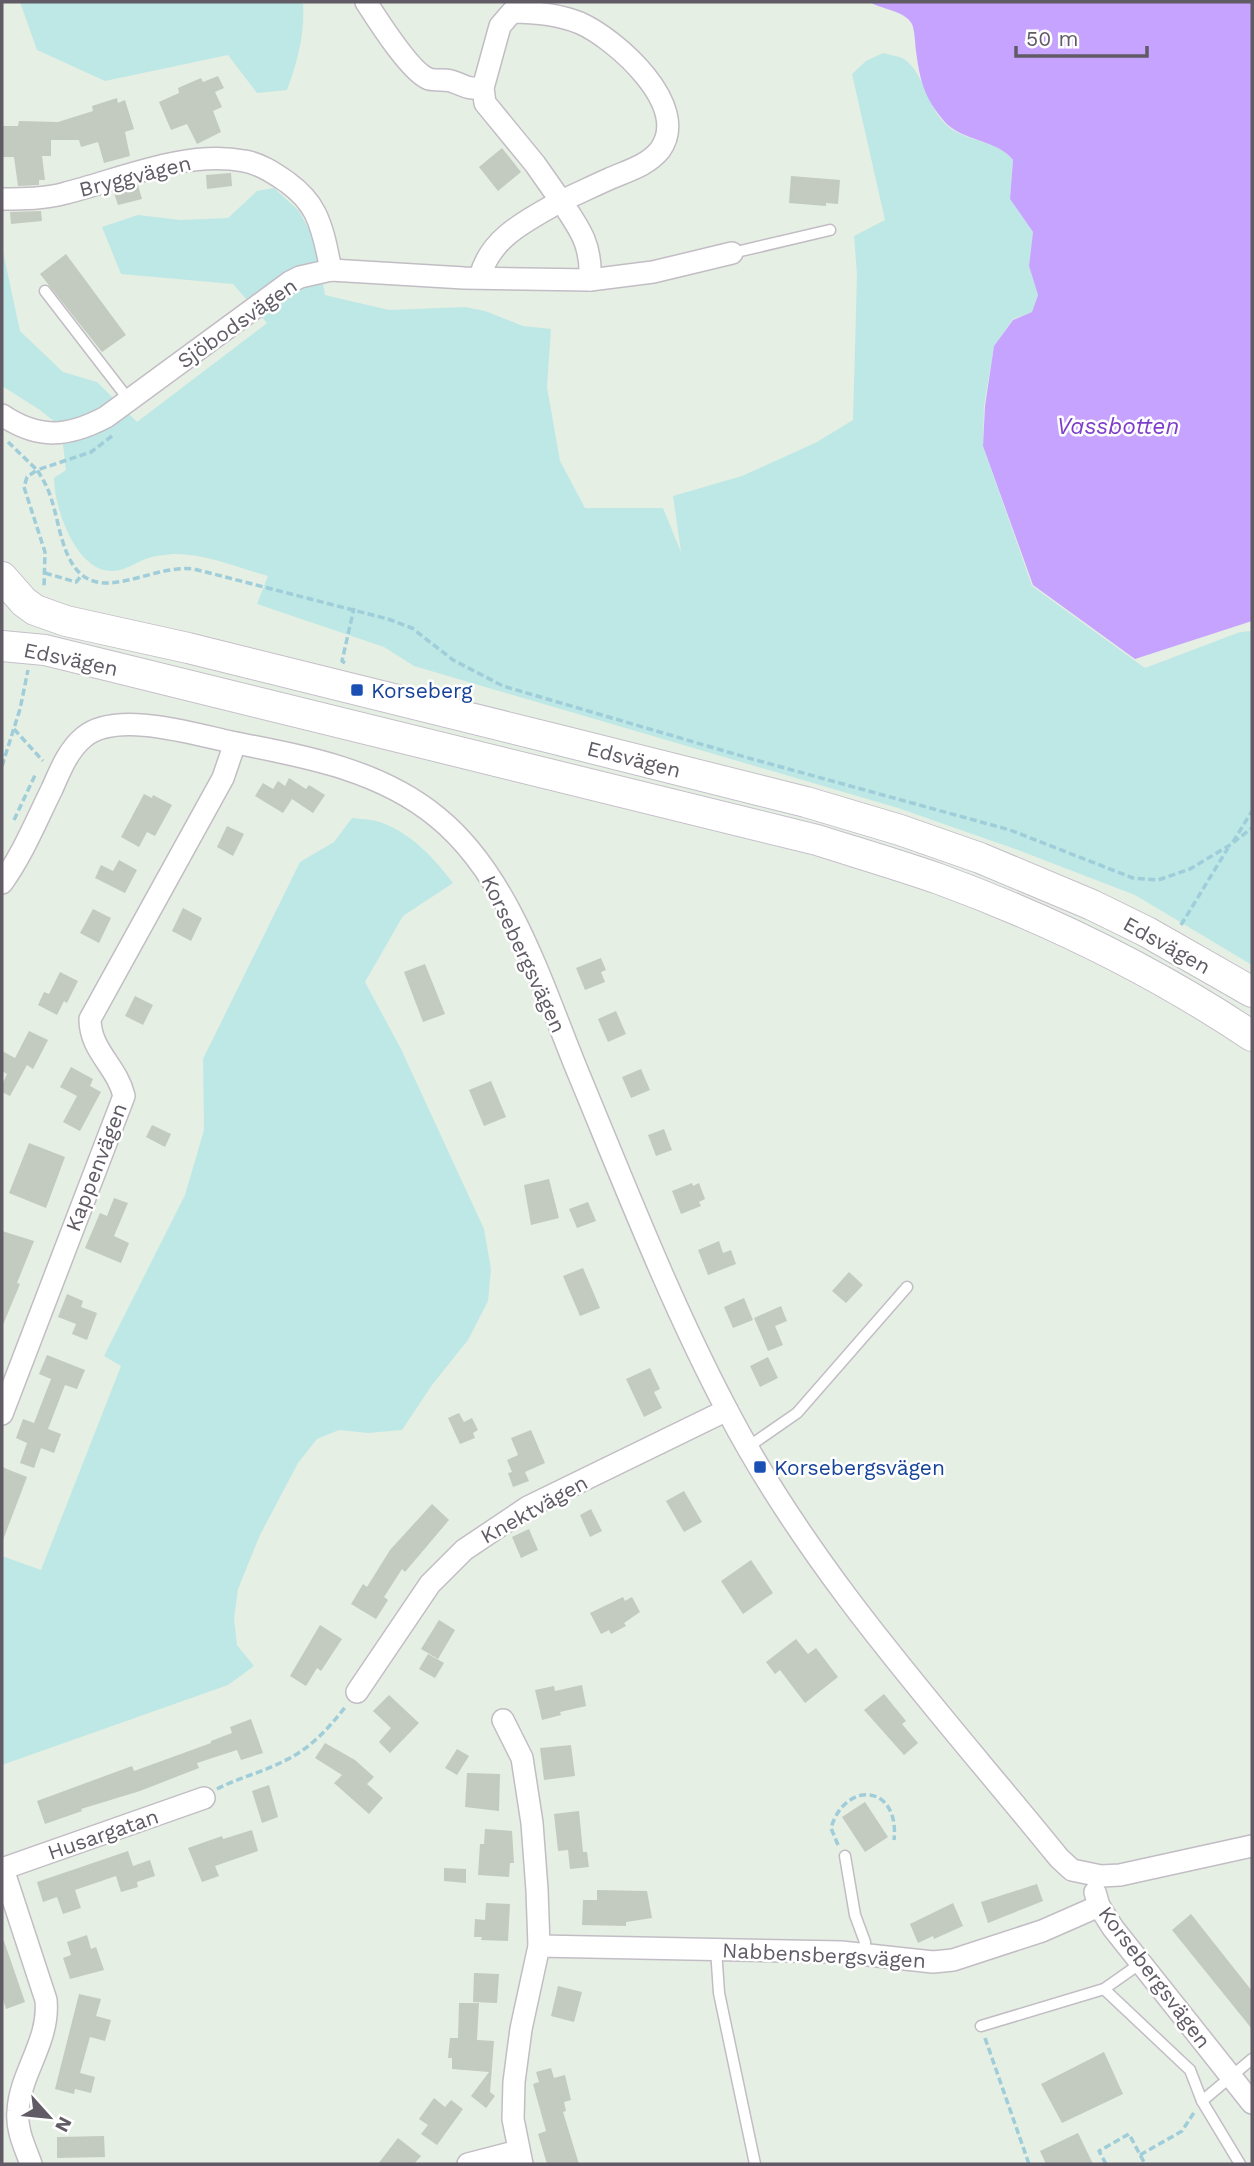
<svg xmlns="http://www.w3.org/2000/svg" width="1254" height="2166" font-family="'Work Sans',sans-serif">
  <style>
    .green { fill: #bee8e6 }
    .water { fill: #c6a3ff }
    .building { fill: #c3cac0 }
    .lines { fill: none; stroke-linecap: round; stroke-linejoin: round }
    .service-casing { stroke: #c2bdc5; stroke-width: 13 }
    .minor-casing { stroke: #c2bdc5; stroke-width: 24 }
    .secondary-casing { stroke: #c5bfc9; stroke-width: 32 }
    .path { stroke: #9fcdd9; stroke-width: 3.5; stroke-dasharray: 7 3.5; stroke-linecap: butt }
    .service { stroke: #fff; stroke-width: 10 }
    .minor { stroke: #fff; stroke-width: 21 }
    .secondary { stroke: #fff; stroke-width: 30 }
    .transit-dot { fill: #1a4fb4; stroke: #fff; stroke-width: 2.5 }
    .labels { text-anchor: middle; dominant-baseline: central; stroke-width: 5; stroke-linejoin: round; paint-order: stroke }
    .street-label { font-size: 21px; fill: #605b65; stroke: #fff }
    .transit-label { font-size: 21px; fill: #164399; stroke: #fff; text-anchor: start }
    .water-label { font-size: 23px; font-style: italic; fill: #7e3dca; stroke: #fff }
  </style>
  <rect width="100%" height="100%" fill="#e6efe3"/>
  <g class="green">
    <path d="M20,2H303C305,34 298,60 287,90L257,93L228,55L105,81L37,50Z"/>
    <path d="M883,53C889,55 899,56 904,59C926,74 927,111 950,128C969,142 998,141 1013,160L1010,199L1033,232L1029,266L1038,295L1032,312L1013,319L994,346L984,406L983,446L1032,586L1145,668L1240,632L1252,631V965L1135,895L1018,850L898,808L414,666L384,647L257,604L268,576C239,568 204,553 173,554C167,555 159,555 152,557C138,560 127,571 112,571C76,572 54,507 54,478L66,470L61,427L40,410L2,386V247L20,331L63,372L97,382L137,422L267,323L233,284L121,274L102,227L138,215L180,220L228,218L257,191L274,188L299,211L315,240L325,295L389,310L465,307L485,311L523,326L551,329L547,387L560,461L585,508H663L681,552L673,496L742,476L817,442L853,420L857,275L854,236L885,220L852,74L866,61Z"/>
    <path d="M352,818C361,819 371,819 380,822C411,833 434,858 453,883L403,916L365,982L401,1049L484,1229L491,1269L488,1301L468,1340L432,1385L402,1430L368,1433L339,1430L317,1439L298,1463L260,1535L238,1589L234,1619L237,1645L254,1666L228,1685L2,1765V1556L41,1570L121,1366L104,1356L185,1195L204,1130L203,1059L300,862L334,842Z"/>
  </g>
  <path class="water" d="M870,2H1252V621L1135,659L1033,585L983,446L985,406L994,346L1013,320L1032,312L1038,295L1029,266L1033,232L1010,199L1013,160C997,139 962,142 944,121C924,97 920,81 916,51C915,44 915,31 912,24C904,10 882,10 870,2Z"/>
  <g class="building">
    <path d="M218,76L224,88L215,92L222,107L213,111L221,132L197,144L187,124L171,130L159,102L179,93L178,88L201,78L203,82Z"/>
    <path d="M117,98L118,103L125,100L134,129L125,132L130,156L104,163L98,142L81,147L79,140H51V156H42L45,180H39V185L18,186L14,157H2V126H18L19,121L58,122L93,111L92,106Z"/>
    <path d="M502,148L521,172L498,191L479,167Z"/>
    <path d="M231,173L232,186L207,189L206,175Z"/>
    <path d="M791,176L840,180L838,204L826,203V206L789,203Z"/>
    <path d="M138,185L142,199L118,205L114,193Z"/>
    <path d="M41,211L42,221L11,224L10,212Z"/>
    <path d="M66,254L126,335L102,352L40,274Z"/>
    <path d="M289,778L306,789L309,785L325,795L313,813L292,799L283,813L255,796L263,783L273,789L278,781L285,786Z"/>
    <path d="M144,794L152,798L153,795L172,805L155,836L147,832L139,847L121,837Z"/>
    <path d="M227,826L244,834L233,856L217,847Z"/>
    <path d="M119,860L137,870L125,893L95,878L101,865L113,871Z"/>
    <path d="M183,908L202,918L191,941L172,931Z"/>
    <path d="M93,909L111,918L99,943L80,933Z"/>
    <path d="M601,958L606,970L601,972L605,982L585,990L576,968Z"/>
    <path d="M425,964L445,1014L423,1022L404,972Z"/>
    <path d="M60,972L78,981L67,1003L64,1001L57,1015L38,1005L44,992L49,994Z"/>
    <path d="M135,996L153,1005L143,1025L125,1016Z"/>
    <path d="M616,1011L626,1034L608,1042L598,1019Z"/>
    <path d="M29,1031L48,1040L33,1069L27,1065L10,1096L2,1092V1085L7,1074L2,1071V1051L15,1058Z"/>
    <path d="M71,1067L93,1079L90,1086L101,1092L80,1131L63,1122L77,1096L60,1087Z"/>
    <path d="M641,1069L650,1090L631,1098L622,1077Z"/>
    <path d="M491,1081L506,1117L484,1126L469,1090Z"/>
    <path d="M152,1125L171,1134L165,1147L146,1137Z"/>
    <path d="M664,1129L672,1150L656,1156L648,1135Z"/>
    <path d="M29,1143L65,1157L46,1208L9,1193Z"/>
    <path d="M549,1179L559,1218L531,1225L524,1185Z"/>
    <path d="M692,1183L693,1186L699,1183L705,1199L699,1202L701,1206L681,1214L672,1191Z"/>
    <path d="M114,1198L128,1203L114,1236L129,1243L121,1263L85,1248L100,1213L107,1216Z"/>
    <path d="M588,1202L596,1221L577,1228L569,1209Z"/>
    <path d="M2,1231L34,1241L17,1283L20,1284L2,1327Z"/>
    <path d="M719,1241L723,1253L731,1250L736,1264L708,1275L698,1250Z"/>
    <path d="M583,1268L600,1308L580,1316L563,1276Z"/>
    <path d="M849,1272L863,1285L846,1303L832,1291Z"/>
    <path d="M67,1294L83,1301L81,1307L97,1313L87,1340L72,1334L76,1324L58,1317Z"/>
    <path d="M744,1298L753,1320L733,1328L724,1307Z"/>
    <path d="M781,1306L787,1321L775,1326L783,1345L768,1351L754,1318Z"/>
    <path d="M47,1355L85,1370L77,1389L65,1385L48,1429L61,1434L54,1453L41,1448L34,1468L20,1463L27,1443L16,1438L23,1419L34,1423L51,1379L39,1374Z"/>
    <path d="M768,1357L778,1378L760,1387L750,1366Z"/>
    <path d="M650,1368L660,1389L654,1392L662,1408L644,1417L626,1379Z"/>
    <path d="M459,1413L464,1422L472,1418L478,1430L473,1433L475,1438L460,1444L448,1418Z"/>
    <path d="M531,1430L545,1463L525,1472L529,1481L513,1487L508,1473L512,1472L507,1460L518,1455L511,1438Z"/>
    <path d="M2,1467L27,1477L3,1540H2Z"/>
    <path d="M684,1491L702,1522L684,1532L666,1501Z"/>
    <path d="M432,1504L449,1520L405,1572L402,1569L384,1597L388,1600L376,1619L351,1604L363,1584L367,1587L390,1550Z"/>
    <path d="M591,1509L602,1531L590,1537L580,1515Z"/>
    <path d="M529,1529L538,1550L521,1558L512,1537Z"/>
    <path d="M751,1560L773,1593L743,1614L721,1581Z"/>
    <path d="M623,1597L625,1601L632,1597L640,1612L624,1623L626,1626L611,1634L609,1630L601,1634L590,1613Z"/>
    <path d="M439,1620L455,1630L438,1659L421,1649Z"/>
    <path d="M320,1625L342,1639L321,1671L317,1668L306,1686L290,1676Z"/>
    <path d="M796,1639L808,1654L816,1648L838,1677L805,1703L780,1670L775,1674L766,1662Z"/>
    <path d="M428,1654L444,1663L435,1678L419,1669Z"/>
    <path d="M582,1685L586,1706L560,1712L561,1715L542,1720L535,1690L554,1686L555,1691Z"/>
    <path d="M884,1694L906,1721L902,1724L918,1743L904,1755L864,1710Z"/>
    <path d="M389,1695L419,1723L390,1753L379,1742L391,1728L373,1711Z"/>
    <path d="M251,1719L263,1753L241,1760L237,1750L197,1763L199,1768L140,1791L81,1809L82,1811L45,1824L37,1801L132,1766L134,1771L211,1743V1741L232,1733L230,1727Z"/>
    <path d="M325,1743L355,1760L374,1777L367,1784L383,1798L369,1814L334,1783L342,1775L315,1758Z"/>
    <path d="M571,1745L575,1776L544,1780L540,1748Z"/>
    <path d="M457,1749L469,1756L457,1775L445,1768Z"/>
    <path d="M467,1773L500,1774L499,1811L465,1807Z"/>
    <path d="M269,1785L278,1817L262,1823L252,1791Z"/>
    <path d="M865,1802L888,1837L865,1852L842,1817Z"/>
    <path d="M579,1811L583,1852H587L589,1867L570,1869L568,1850L558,1851L554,1814Z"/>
    <path d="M485,1829L512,1831L514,1863H510L509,1877L478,1875L480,1844H484Z"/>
    <path d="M252,1830L258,1851L215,1866L219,1876L202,1882L188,1848L222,1836L223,1839Z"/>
    <path d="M128,1851L133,1866L150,1860L155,1876L137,1882L138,1887L121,1892L116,1876L75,1890L81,1908L63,1914L57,1897L43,1902L37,1882Z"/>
    <path d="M444,1868L466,1869V1883L444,1881Z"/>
    <path d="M1037,1884L1043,1901L988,1923L981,1902Z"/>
    <path d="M597,1890L647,1891L652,1918L626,1922V1926L582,1925L583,1900H597Z"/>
    <path d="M486,1903L510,1904L508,1941L481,1940L482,1937H474L475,1919L485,1920Z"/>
    <path d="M953,1903L963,1926L934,1939L933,1936L918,1943L910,1924Z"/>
    <path d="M1191,1914L1252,1991V2029L1172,1930Z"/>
    <path d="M87,1935L91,1949L96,1947L104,1970L70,1979L63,1958L71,1955L67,1942Z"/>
    <path d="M2,1941H4L25,2002L6,2009L2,1996Z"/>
    <path d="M474,1973L499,1974L497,2003L473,2002Z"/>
    <path d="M558,1986L582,1992L574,2022L551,2016Z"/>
    <path d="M79,1994L101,1999L96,2016L111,2020L105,2041L90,2037L80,2073L95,2077L91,2093L75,2089L74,2094L55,2089Z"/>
    <path d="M459,2003H479L477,2040L494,2041L490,2092L495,2096L486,2108L471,2096L489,2072L452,2069V2058H448L450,2038H458Z"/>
    <path d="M1104,2052L1123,2094L1062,2123L1041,2084Z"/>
    <path d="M551,2068L554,2078L565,2075L571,2100L564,2102L566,2111L563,2112L579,2164H547L538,2134L546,2131L533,2084L539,2082L536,2072Z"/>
    <path d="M434,2098L445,2107L451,2100L463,2109L437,2145L421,2134L428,2125L419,2119Z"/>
    <path d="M1078,2133L1093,2164H1046L1040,2151Z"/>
    <path d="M104,2136L105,2157L57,2158V2137Z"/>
    <path d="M398,2138L421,2156L414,2164H378Z"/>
  </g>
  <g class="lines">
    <defs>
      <g id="service">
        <path d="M732,253L830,230"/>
        <path d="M45,291L129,400"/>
        <path d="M748,1447L797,1413L907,1287"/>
        <path d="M845,1856L855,1915L865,1942L864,1955"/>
        <path d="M716,1949L719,1993L755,2164"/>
        <path d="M1141,1963L1104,1989L1190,2070L1202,2101L1240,2164"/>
        <path d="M981,2026L1104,1989"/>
        <path d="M1202,2101L1252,2059"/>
      </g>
      <g id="minor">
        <path d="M366,2C377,19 411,73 429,79C436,81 444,79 451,81C467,86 464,89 483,88"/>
        <path d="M512,12C533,12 560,15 580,23C616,39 692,106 660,150C647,166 627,171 609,179C593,186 577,194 561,201L535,164L485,103L483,88L500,26Z"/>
        <path d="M2,199C23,199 45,199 66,193C121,179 186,150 244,161C259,163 274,173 287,182C298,190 309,201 315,213C324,231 327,251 331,270"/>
        <path d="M480,277C490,237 528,220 561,201C580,229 592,245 590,280"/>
        <path d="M2,415C39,440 68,437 106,417L290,282L300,277L331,270L464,278L590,280L653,272L732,253"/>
        <path d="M2,883C23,854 36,821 52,789C60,771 68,750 84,737C116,710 194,734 231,742C302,756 379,769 437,817C510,876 542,985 577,1070C624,1183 670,1302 727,1410C813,1575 943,1715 1059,1858L1072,1870L1101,1876L1120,1875L1252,1846"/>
        <path d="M2,1414L124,1096C117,1066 90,1051 90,1019L223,778L235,743"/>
        <path d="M357,1692L430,1584L464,1550L528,1507L727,1410"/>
        <path d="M503,1720L522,1758L532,1823L537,1890L539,1946L521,2029L514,2082L513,2119L522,2164"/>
        <path d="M2,1869L204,1798"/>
        <path d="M3,1869L46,2000C50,2041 20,2073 18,2111C16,2130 25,2147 31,2164"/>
        <path d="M1095,1892L1099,1906L1113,1928L1252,2103"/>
        <path d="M539,1946L841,1952L933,1962L953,1960L1042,1931L1099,1906"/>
        <path d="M468,2164L518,2151"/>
      </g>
      <g id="secondary">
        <path d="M2,577L24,602L35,610L66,621L188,648L563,741L806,802L900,830L980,858L1092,905L1147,932L1252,992"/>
        <path d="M2,646L45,650L817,840C858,853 899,865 939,879C1048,919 1155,971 1252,1036"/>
      </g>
    </defs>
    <use href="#service" class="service-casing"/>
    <use href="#minor" class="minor-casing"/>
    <use href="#secondary" class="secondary-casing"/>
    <g class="path">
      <path d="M112,436L91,452L37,470C43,479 48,488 51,498C62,530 63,585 109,583C139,581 164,566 194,569L388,619L412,628L453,660L503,686L745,757L1010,830L1133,878L1158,880L1190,869L1230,845L1252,828"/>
      <path d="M8,442L37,470L27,477L24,487L45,552L44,587"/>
      <path d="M45,573L76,582L82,575"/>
      <path d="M345,663L342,661L354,608"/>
      <path d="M14,729L43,761"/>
      <path d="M2,766L20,709L28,670"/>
      <path d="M14,820L36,773"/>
      <path d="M1233,842L1252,811"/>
      <path d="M1181,925L1228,848"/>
      <path d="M217,1789C238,1778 263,1772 284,1761C310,1749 329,1728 346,1706"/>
      <path d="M838,1845L831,1828C845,1780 900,1784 894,1840"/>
      <path d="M985,2038L1029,2164"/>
      <path d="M1140,2155L1182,2131L1195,2111"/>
      <path d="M1106,2164L1099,2151L1129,2134L1145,2164"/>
    </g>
    <use href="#service" class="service"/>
    <use href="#minor" class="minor"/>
    <use href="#secondary" class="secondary"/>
  </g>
  <g class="transit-dot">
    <rect x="350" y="683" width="14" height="14" rx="3.5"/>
    <rect x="753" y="1460" width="14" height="14" rx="3.5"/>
  </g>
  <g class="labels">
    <g class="street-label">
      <text transform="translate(135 176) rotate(-14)">Bryggvägen</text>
      <text transform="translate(237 323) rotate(-35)">Sjöbodsvägen</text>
      <text transform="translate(71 659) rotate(12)">Edsvägen</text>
      <text transform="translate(634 759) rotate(14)">Edsvägen</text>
      <text transform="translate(1167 945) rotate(29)">Edsvägen</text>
      <text transform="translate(524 954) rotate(65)">Korsebergsvägen</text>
      <text transform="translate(96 1167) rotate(-69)">Kappenvägen</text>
      <text transform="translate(534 1509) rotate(-29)">Knektvägen</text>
      <text transform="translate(103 1834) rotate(-19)">Husargatan</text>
      <text transform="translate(824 1955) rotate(3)">Nabbensbergsvägen</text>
      <text transform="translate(1155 1977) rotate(53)">Korsebergsvägen</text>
    </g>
    <g class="transit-label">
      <text x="371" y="690">Korseberg</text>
      <text x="774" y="1467">Korsebergsvägen</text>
    </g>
    <g class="water-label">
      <text x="1118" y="426">Vassbotten</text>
    </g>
  </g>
  <rect width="1254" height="2166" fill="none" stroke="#605b65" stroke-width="7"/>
  <g transform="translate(49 2117) rotate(117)" stroke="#ffffff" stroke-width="5" paint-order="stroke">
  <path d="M0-5L12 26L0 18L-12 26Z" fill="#605b65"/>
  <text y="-10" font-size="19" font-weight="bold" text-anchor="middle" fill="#605b65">N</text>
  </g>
  <path d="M1016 46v10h131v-10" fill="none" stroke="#605b65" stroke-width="3.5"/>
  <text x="1026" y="46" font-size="21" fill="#605b65" stroke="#ffffff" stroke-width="5" paint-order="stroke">50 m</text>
</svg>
